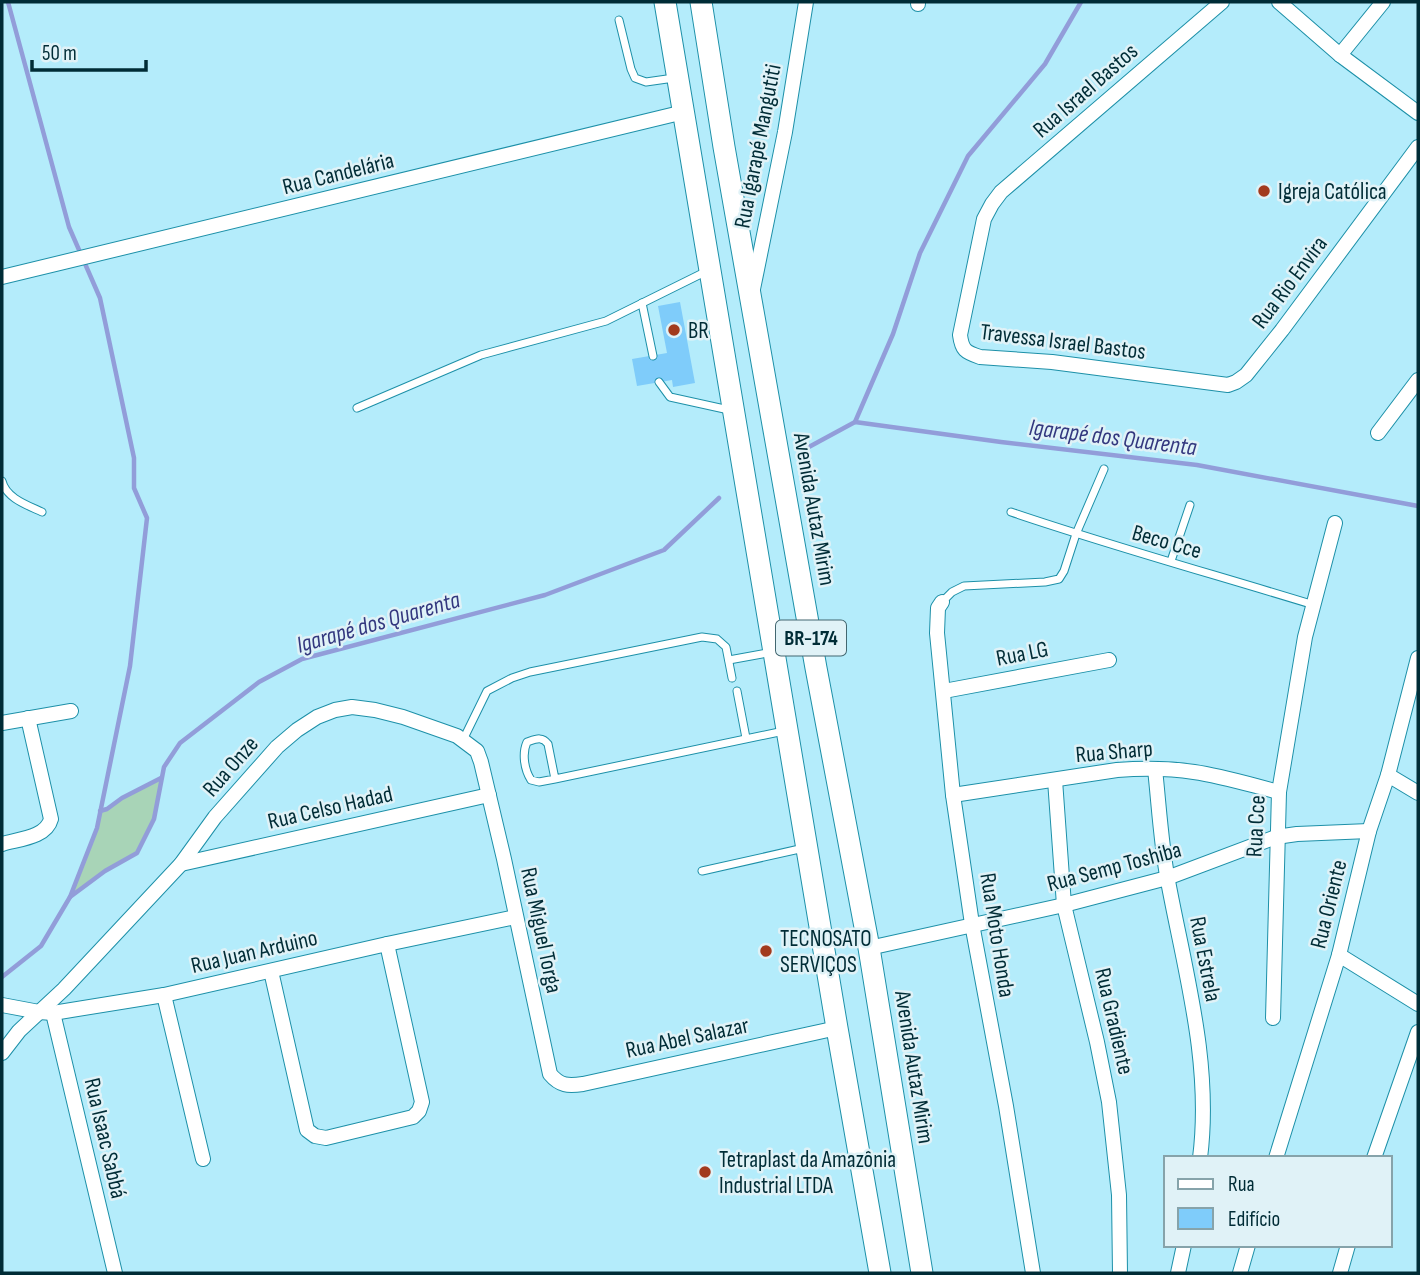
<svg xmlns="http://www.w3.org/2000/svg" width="1420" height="1275" font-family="'Sofia Sans Condensed',sans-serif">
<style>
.green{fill:#a8d4b7}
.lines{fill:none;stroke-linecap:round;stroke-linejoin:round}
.stream{stroke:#929dd9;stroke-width:4.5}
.building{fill:#7fccfa}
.lane-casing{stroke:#1d90a8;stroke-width:9}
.street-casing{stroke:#1d90a8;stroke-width:16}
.primary-casing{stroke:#1d90a8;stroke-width:23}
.lane{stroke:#fff;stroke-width:7}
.street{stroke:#fff;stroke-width:14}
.primary{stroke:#fff;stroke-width:21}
.poi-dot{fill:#a23a1d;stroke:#e0f2f7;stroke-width:2.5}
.labels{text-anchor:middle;stroke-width:5;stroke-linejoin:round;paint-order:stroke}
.shield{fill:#e0f2f7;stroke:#436770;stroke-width:2}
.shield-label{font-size:21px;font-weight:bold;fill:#002c36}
.street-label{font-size:23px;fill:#002c36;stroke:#e0f2f7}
.poi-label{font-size:23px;fill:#002c36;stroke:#e0f2f7;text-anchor:start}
.water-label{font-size:24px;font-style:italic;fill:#33387f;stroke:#e0f2f7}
</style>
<rect width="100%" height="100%" fill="#b4ecfb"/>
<path class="green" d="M 162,778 L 154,819 L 137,853 L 105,871 L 70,897 L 97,828 L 100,811 L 107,809 L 122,798 Z"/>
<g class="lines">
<g class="stream">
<path d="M 8,2 L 69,227 L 100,298 L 134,458 L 134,488 L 147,518 L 130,666 L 97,828 L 70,897"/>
<path d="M 855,422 L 893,334 L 920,253 L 968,156 L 1045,64 L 1081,2"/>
<path d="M 807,448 L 855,422 L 1001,442 L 1197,465 L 1418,506"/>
<path d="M 100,811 L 107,809 L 122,798 L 161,778"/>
<path d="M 2,977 L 41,946 L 70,897 L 105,871 L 137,853 L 154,819 L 164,767 L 180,743 L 259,682 L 302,659 L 545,595 L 664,550 L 719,498"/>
</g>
</g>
<path class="building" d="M 680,302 L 695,383 L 673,387 L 672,380 L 637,386 L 632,359 L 667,353 L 658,306 Z"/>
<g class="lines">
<defs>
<g id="lane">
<path d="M 619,20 L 631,69 L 635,78 L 646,82 L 674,78"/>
<path d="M 642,303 L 653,356"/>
<path d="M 659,382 L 670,397 L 729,410"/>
<path d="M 357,408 L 481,355 L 606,321 L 707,271"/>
<path d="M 2,481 C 6,498 27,505 42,512"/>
<path d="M 1011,512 C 1111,546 1213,574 1314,605"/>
<path d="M 1171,561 L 1190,505"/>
<path d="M 942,602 L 952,592 L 964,586 L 1045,582 L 1059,579 L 1064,571 L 1076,534 L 1104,469"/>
<path d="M 729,660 L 773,652"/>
<path d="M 737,691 L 746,738"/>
<path d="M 463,740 L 487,691 L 512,678 L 530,672 L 702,637 L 717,639 L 726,647 L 732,678"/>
<path d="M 555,779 L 548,744 C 542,736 536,739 527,742 C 522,753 524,769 531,780 L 539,782 L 555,779 L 784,731"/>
<path d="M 702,871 L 804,848"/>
</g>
<g id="street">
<path d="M 1222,2 L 1001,192 L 992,204 L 984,219 L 960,335 C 962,350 965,352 980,357 L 1052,362 L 1228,385 L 1236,382 L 1246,375 L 1282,330 L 1418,147"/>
<path d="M 1279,2 L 1340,55 L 1418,113"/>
<path d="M 918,4 L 918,2"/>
<path d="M 1340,55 L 1383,2"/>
<path d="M 2,277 L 684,112"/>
<path d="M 753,289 L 785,132 L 806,2"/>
<path d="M 1378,433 L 1418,380"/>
<path d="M 942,602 L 938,608 L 937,633 L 953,795 L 972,924 L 1006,1106 L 1033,1273"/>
<path d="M 944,691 L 1109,660"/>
<path d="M 2,723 L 71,711"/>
<path d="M 1155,769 C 1159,806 1161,844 1168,881 C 1185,972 1212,1064 1200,1158"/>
<path d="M 1388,775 L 1418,793"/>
<path d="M 1055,780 L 1064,905 L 1097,1042 L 1109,1102 L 1119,1195 L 1120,1273"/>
<path d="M 953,795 L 1117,770 C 1143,768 1168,768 1194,772 C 1222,776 1251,785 1279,792"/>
<path d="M 2,844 C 18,839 46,838 51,819 L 28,718"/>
<path d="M 181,864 L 489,795"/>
<path d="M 869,948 L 1064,905 L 1167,878 L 1276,837 L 1297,834 L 1369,831"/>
<path d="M 1339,955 L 1418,1004"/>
<path d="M 271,971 L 307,1130 L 315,1136 L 326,1138 L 413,1117 L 419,1111 L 422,1102 L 387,944"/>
<path d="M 164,995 L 203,1159"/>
<path d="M 2,1005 L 39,1012 L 53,1013 L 164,995 L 387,944 L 515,917"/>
<path d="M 53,1013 L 115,1273"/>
<path d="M 1273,1018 L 1279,792 L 1305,637 L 1335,523"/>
<path d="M 2,1053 L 19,1031 L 64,989 L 181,864 L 215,817 L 277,747 L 297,730 L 317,717 L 335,710 L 352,707 L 375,710 L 403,717 L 457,736 L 477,751 L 481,762 L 504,859 L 550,1074 C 560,1086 568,1086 583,1084 L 837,1028"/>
<path d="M 1276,1158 L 1339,955 L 1369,831 L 1388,775 L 1418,658"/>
<path d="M 1374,1158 L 1418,1032"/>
<path d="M 1178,1273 L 1184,1245"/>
<path d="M 1240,1273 L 1248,1245"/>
<path d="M 1340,1273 L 1348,1245"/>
</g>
<g id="primary">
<path d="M 665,2 L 837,1028 L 880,1273"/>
<path d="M 701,2 L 724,147 L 816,668 L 869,948 L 922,1273"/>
</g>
</defs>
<use href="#lane" class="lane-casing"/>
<use href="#street" class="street-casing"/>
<use href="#primary" class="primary-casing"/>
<use href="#lane" class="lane"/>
<use href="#street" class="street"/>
<use href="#primary" class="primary"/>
</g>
<g class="poi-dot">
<circle cx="1264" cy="191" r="7"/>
<circle cx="674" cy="330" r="7"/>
<circle cx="766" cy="951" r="7"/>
<circle cx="705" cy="1172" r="7"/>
</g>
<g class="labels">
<rect class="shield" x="776" y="620.5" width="70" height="35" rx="5"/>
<g class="shield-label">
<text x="811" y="645">BR-174</text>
</g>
<g class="street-label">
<text transform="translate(1085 90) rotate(-41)" y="8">Rua Israel Bastos</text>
<text transform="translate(757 146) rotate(-79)" y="8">Rua Igarapé Mangutiti</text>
<text transform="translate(338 173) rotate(-14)" y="8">Rua Candelária</text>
<text transform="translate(1289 282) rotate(-53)" y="8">Rua Rio Envira</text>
<text transform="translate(1063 341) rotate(7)" y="8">Travessa Israel Bastos</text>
<text transform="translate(815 509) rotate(80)" y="8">Avenida Autaz Mirim</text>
<text transform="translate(1167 541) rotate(16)" y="8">Beco Cce</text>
<text transform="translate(1022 653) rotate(-11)" y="8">Rua LG</text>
<text transform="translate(1114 751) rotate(-5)" y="8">Rua Sharp</text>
<text transform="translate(230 766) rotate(-49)" y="8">Rua Onze</text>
<text transform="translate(330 807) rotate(-13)" y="8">Rua Celso Hadad</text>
<text transform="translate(1255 826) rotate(-87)" y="8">Rua Cce</text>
<text transform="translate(1114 866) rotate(-15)" y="8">Rua Semp Toshiba</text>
<text transform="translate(1328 904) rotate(-76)" y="8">Rua Oriente</text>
<text transform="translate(542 930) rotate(78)" y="8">Rua Miguel Torga</text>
<text transform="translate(998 935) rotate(81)" y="8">Rua Moto Honda</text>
<text transform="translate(254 951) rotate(-13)" y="8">Rua Juan Arduino</text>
<text transform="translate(1206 959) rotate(79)" y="8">Rua Estrela</text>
<text transform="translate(1115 1021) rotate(77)" y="8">Rua Gradiente</text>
<text transform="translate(687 1037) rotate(-12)" y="8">Rua Abel Salazar</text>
<text transform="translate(915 1067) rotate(81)" y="8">Avenida Autaz Mirim</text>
<text transform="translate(106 1138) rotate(77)" y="8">Rua Isaac Sabbá</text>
</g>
<g class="poi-label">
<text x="1278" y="199">Igreja Católica</text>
<text x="688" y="338">BR</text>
<text x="780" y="946">TECNOSATO<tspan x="780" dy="26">SERVIÇOS</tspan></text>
<text x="719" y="1167">Tetraplast da Amazônia<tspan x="719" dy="26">Industrial LTDA</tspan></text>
</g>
<g class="water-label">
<text transform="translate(1113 437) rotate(7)" y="8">Igarapé dos Quarenta</text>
<text transform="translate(378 622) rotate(-16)" y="8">Igarapé dos Quarenta</text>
</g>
</g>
<rect width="1420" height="1275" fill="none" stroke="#002c36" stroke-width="7"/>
<rect x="1164" y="1156" width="228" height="91" fill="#e0f2f7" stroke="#86a3aa" stroke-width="2"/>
<rect x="1178" y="1179" width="35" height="10" fill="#ffffff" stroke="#86a3aa" stroke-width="2"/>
<text x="1228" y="1191" font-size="21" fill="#002c36">Rua</text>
<rect x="1178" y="1208" width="35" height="21" fill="#7fccfa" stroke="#86a3aa" stroke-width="2"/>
<text x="1228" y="1226" font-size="21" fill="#002c36">Edifício</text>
<path d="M32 60v10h114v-10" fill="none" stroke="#002c36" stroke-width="3.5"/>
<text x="42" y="60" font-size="21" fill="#002c36" stroke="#e0f2f7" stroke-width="5" paint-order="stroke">50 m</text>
</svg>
